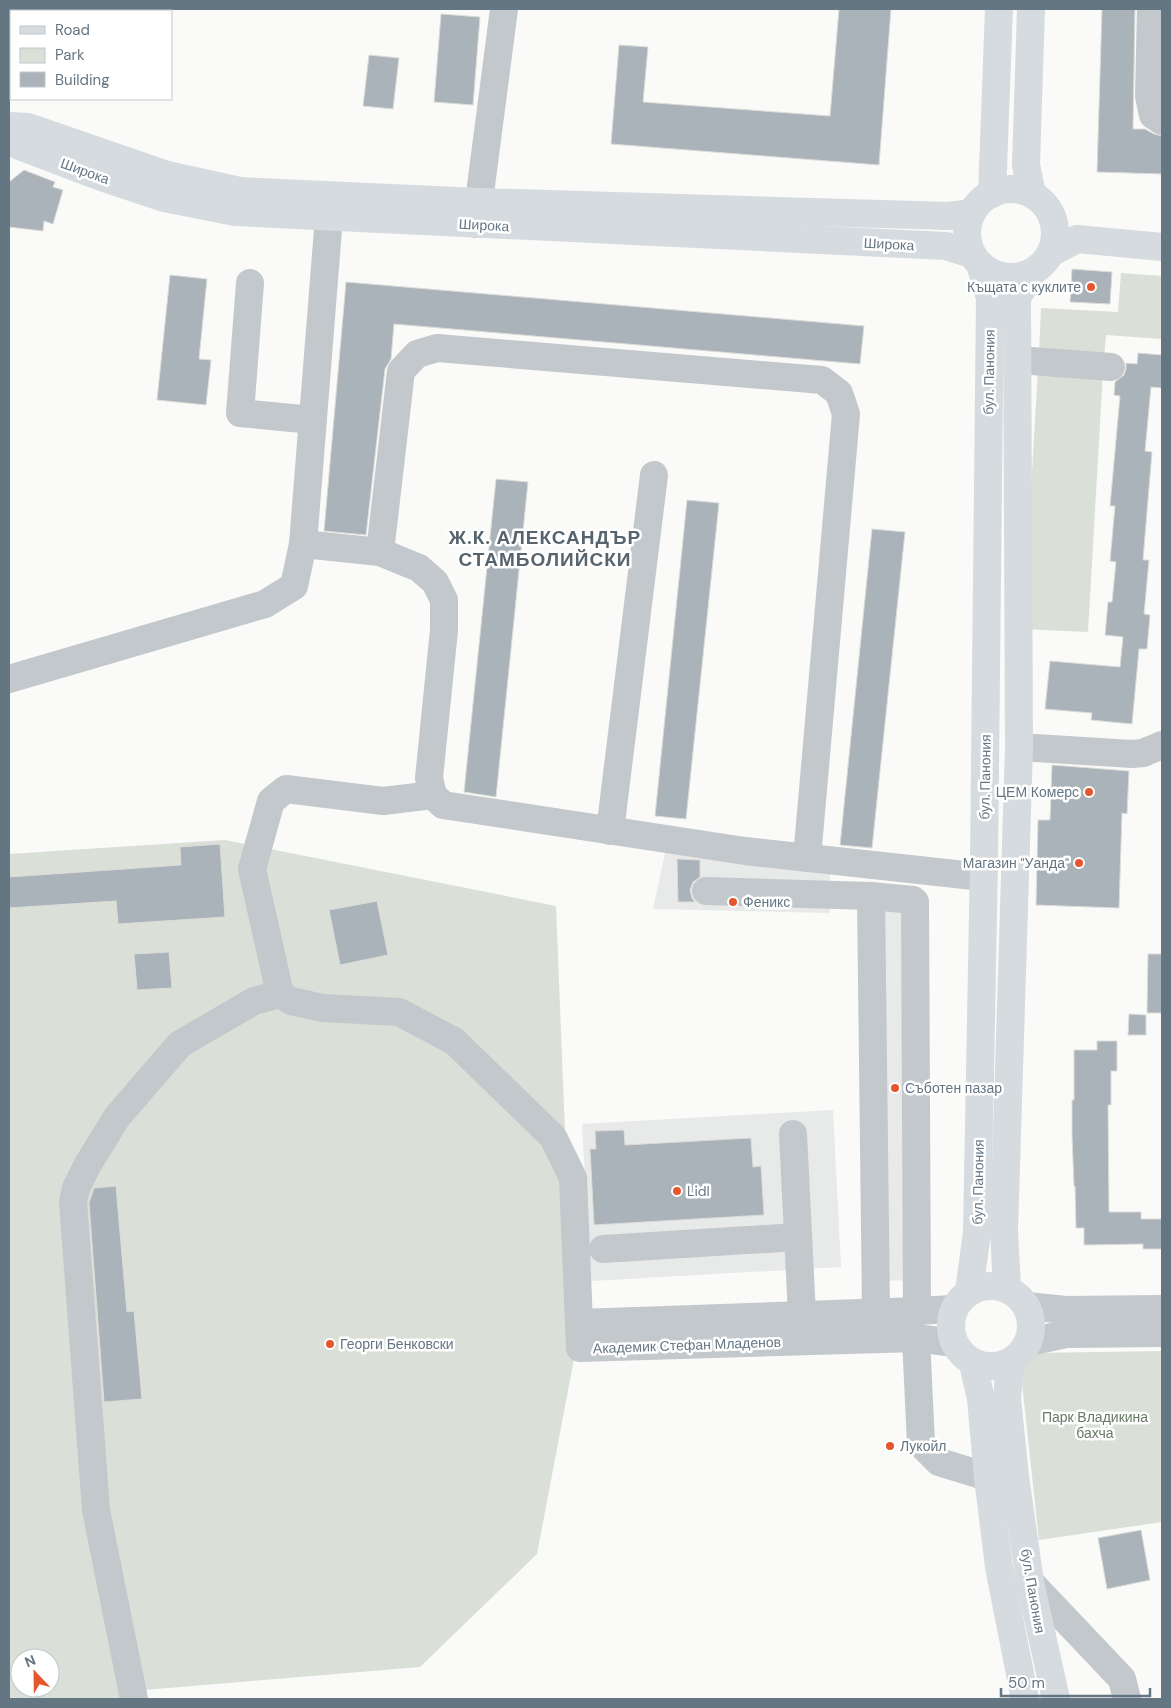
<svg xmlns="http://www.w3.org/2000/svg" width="1171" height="1708" font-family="'DM Sans',sans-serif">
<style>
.built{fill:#e8e9e9}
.green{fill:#dadfd7;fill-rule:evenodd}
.building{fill:#aab3b9;stroke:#dcdcda}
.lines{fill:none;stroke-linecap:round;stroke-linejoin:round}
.minor{stroke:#c3c8cc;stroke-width:28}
.major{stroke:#d6dbdf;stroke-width:28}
.poi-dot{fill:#e4572e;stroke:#fff;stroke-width:2}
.labels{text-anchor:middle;stroke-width:5;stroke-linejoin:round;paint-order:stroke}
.street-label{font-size:14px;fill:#657683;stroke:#fff}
.poi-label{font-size:14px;fill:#657683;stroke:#fff;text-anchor:start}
.park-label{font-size:14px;fill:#687a64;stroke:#fff}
.district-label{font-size:19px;font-weight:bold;letter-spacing:1px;fill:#57646e;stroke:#fff}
</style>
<rect width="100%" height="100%" fill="#fafaf8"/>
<g class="built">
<path d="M 9,9 L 23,9 L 11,11 L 11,72 L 9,84 Z"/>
<path d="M 665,853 L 830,872 L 830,913 L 653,909 Z"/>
<path d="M 860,891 L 925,896 L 931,1280 L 866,1281 Z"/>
<path d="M 833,1110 L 841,1267 L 591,1281 L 582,1124 Z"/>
</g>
<g class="green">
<path d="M 1121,273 L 1162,276 L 1162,339 L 1106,335 L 1104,360 L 1039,356 L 1041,308 L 1118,312 Z"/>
<path d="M 1038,368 L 1103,372 L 1088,632 L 1023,629 Z"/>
<path d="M 225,840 L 556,906 L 574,1359 L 537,1554 L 420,1667 L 132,1691 L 134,1699 L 9,1699 L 9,854 ZM 20,1658 L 50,1658 L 50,1688 L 20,1688 Z"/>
<path d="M 1162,1351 L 1162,1522 L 1039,1540 L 1020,1365 L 1033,1353 Z"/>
</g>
<g class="building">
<path d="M 839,9 L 891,9 L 879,165 L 611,144 L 619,45 L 648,47 L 643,102 L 830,116 Z"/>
<path d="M 1102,9 L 1135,9 L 1133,129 L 1145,129 L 1154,134 L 1162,136 L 1162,174 L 1097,172 Z"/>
<path d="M 441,14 L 480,17 L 473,105 L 434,102 Z"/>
<path d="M 369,55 L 399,58 L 393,109 L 363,106 Z"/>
<path d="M 24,170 L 55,182 L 53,187 L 63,190 L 53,224 L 44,221 L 43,231 L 9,227 L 9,182 Z"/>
<path d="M 1072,269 L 1112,272 L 1110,304 L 1070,302 Z"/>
<path d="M 170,275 L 207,279 L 199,359 L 211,360 L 206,405 L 157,400 Z"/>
<path d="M 346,282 L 864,326 L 860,364 L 394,324 L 391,359 L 385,369 L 366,535 L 324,531 Z"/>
<path d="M 1138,353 L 1162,355 L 1162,388 L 1151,387 L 1145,451 L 1152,452 L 1143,560 L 1149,560 L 1144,614 L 1150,615 L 1147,649 L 1139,649 L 1132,724 L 1091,720 L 1092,713 L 1045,709 L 1050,661 L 1120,667 L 1123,637 L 1105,635 L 1108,602 L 1112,602 L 1116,562 L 1110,561 L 1115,506 L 1110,506 L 1120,396 L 1114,395 L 1115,382 L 1124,375 L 1126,369 L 1126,363 L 1137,364 Z"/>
<path d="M 496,479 L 528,482 L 496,797 L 464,792 Z"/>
<path d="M 687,500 L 719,503 L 686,819 L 655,816 Z"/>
<path d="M 872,529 L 905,532 L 872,848 L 840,845 Z"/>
<path d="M 1052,765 L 1129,771 L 1127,814 L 1122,813 L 1119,908 L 1036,905 L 1038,820 L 1050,820 Z"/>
<path d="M 220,844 L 225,917 L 118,924 L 116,901 L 9,908 L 9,877 L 181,865 L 180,847 Z"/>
<path d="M 677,859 L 700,860 L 700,877 L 693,882 L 690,890 L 692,898 L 695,902 L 678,902 Z"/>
<path d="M 377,901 L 388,955 L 340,965 L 329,910 Z"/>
<path d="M 169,952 L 172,988 L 137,990 L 134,954 Z"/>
<path d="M 1148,954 L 1162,954 L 1162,1013 L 1147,1013 Z"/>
<path d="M 1129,1014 L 1146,1015 L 1146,1035 L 1128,1035 Z"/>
<path d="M 1097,1041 L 1117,1041 L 1117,1071 L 1111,1071 L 1111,1105 L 1108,1105 L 1109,1212 L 1141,1212 L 1141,1219 L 1162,1219 L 1162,1249 L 1143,1249 L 1143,1244 L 1084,1245 L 1084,1228 L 1076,1228 L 1075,1186 L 1074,1186 L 1072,1135 L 1072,1100 L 1074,1100 L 1074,1050 L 1097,1050 Z"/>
<path d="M 624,1130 L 625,1145 L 751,1138 L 753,1167 L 761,1166 L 764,1215 L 594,1225 L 590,1149 L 596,1149 L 595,1131 Z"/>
<path d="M 116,1186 L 127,1312 L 134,1311 L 142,1399 L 104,1402 L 89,1203 L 94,1188 Z"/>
<path d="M 1141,1530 L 1150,1580 L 1107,1589 L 1098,1538 Z"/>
</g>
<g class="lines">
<g class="minor">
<path d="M 1151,9 L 1149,96 L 1153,115 L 1162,121"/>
<path d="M 22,11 L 23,9"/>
<path d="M 9,84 L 11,72"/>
<path d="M 476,224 L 504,9"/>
<path d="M 250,283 L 240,413 L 313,420"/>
<path d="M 1018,360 L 1111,367"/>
<path d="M 303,544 L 380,552 L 419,568 L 435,582 L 444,600 L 444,630 L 429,778 L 433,795 L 443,805 L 745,851 L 983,877"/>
<path d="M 380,552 L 401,371 L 417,354 L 437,348 L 822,380 L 839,393 L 846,414 L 807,858"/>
<path d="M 9,679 L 265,604 L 294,586 L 303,544 L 329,217"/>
<path d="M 1019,747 L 1132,754 L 1143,753 L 1162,745"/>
<path d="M 610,831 L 654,475"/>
<path d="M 706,891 L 871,896 L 913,900 L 915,902 L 917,1311"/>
<path d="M 871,896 L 876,1312"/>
<path d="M 280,994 L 291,1001 L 322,1008 L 399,1012 L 454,1041 L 553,1137 L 573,1178 L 579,1323"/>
<path d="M 793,1134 L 802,1315"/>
<path d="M 603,1249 L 798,1237"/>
<path d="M 1027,1306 L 1066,1310 L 1162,1309"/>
<path d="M 953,1309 L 917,1311 L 579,1323 L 580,1348 L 916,1338 L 954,1343"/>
<path d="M 916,1338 L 921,1444 L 939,1462 L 988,1477"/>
<path d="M 1029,1342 L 1066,1334 L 1162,1333"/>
<path d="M 1030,1582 L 1122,1679 L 1127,1699"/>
<path d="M 134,1699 L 96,1510 L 73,1202 L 76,1188 L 88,1164 L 117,1117 L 180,1044 L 254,1001 L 280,994 L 252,869 L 271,801 L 286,789 L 383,801 L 433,795"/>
</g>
<g class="major">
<path d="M 1031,9 L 1026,165 L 1032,194"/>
<path d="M 9,126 L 28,127 L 167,175 L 240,191 L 479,202 L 949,216 L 972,213"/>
<path d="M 9,136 L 19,146 L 101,177 L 164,198 L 235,212 L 946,246 L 972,254"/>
<circle cx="1011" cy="233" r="44"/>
<path d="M 992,194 L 999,9"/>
<path d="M 1051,253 L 1077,239 L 1162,247"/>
<circle cx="991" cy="1326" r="40"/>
<path d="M 1007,1289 L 1004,1231 L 1019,747 L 1017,298 L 1032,272"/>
<path d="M 969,1291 L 977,1233 L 984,861 L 990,298 L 980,264"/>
<path d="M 1010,1363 L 1007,1399 L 1015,1476 L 1030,1582 L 1056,1699"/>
<path d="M 973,1364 L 981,1399 L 988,1477 L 999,1567 L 1025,1699"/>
</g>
</g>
<g class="poi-dot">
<circle cx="1091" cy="287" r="5"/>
<circle cx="1089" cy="792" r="5"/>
<circle cx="1079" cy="863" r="5"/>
<circle cx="733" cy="902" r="5"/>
<circle cx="895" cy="1088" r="5"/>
<circle cx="677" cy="1191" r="5"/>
<circle cx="330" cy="1344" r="5"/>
<circle cx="890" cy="1446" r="5"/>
</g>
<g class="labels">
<g class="street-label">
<text transform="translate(85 171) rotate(20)" y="5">Широка</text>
<text transform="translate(484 225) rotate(3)" y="5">Широка</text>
<text transform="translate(889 244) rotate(3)" y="5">Широка</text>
<text transform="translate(989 372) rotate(-89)" y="5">бул. Панония</text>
<text transform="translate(985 777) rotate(-89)" y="5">бул. Панония</text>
<text transform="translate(978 1182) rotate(-89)" y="5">бул. Панония</text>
<text transform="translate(687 1345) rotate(-2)" y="5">Академик Стефан Младенов</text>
<text transform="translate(1033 1591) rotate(80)" y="5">бул. Панония</text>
</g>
<g class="poi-label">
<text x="1081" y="292" text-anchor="end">Къщата с куклите</text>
<text x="1079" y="797" text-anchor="end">ЦЕМ Комерс</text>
<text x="1069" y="868" text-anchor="end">Магазин "Уанда"</text>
<text x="743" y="907">Феникс</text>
<text x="905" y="1093">Съботен пазар</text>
<text x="687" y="1196">Lidl</text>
<text x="340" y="1349">Георги Бенковски</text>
<text x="900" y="1451">Лукойл</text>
</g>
<g class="park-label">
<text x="1095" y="1422">Парк Владикина<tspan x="1095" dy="16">бахча</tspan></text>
</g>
<g class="district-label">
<text x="545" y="544">Ж.К. АЛЕКСАНДЪР<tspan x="545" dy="22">СТАМБОЛИЙСКИ</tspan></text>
</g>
</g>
<rect width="1171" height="1708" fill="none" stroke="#657683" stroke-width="20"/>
<rect x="10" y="10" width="162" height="90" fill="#ffffff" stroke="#c1c8cd"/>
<rect x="20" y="26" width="25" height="8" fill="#d6dbdf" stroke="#c1c8cd"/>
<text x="55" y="35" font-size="15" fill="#657683">Road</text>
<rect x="20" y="48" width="25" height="15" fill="#dadfd7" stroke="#c1c8cd"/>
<text x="55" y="60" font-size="15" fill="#657683">Park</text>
<rect x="20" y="72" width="25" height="15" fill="#aab3b9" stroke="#c1c8cd"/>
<text x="55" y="85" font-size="15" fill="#657683">Building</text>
<g transform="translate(35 1673) rotate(338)"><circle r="24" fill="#ffffff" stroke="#c1c8cd"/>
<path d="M0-4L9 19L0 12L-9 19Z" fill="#e4572e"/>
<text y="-8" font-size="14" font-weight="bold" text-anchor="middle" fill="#657683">N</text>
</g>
<path d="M1001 1688v8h149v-8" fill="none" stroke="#657683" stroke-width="2.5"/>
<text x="1008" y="1688" font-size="15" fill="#657683" stroke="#ffffff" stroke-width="4" paint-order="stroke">50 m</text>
</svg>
